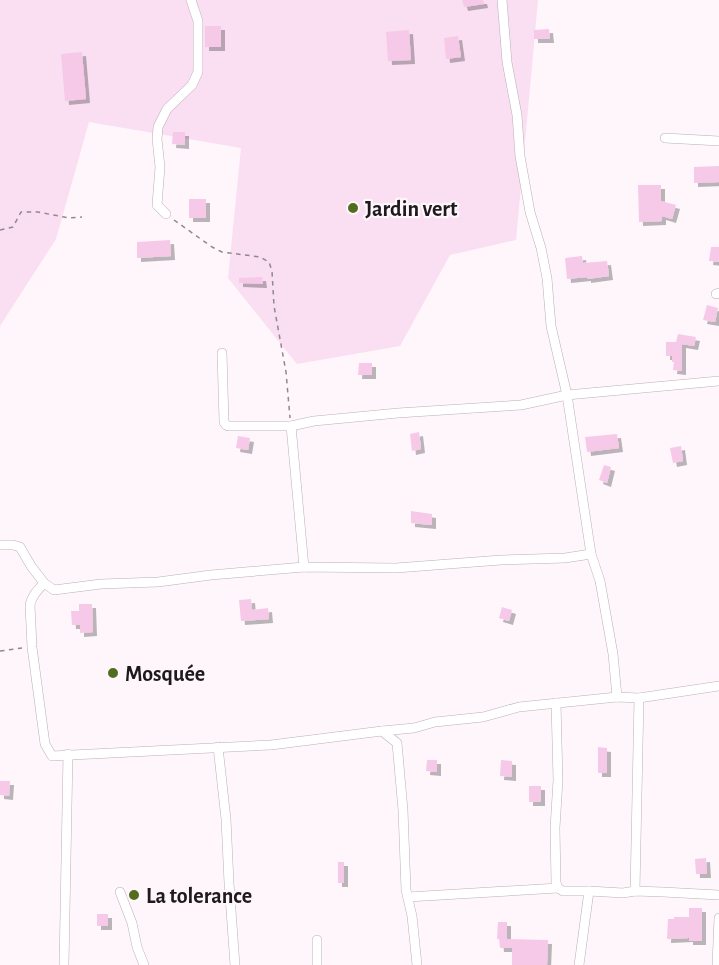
<svg xmlns="http://www.w3.org/2000/svg" width="719" height="965" font-family="'Alegreya Sans',sans-serif">
<style>
.green{fill:#fadef1}
.building{fill:#f6c9e9;filter:url(#shadow)}
.lines{fill:none;stroke-linecap:round;stroke-linejoin:round}
.minor-casing{stroke:#bbafb7;stroke-width:10}
.path{stroke:#8f898d;stroke-width:1.5;stroke-dasharray:4.5 4.5;stroke-linecap:butt}
.minor{stroke:#fff;stroke-width:9}
.poi-dot{fill:#526d20;stroke:#fef6fb;stroke-width:2}
.labels{text-anchor:middle;stroke-width:4.5;stroke-linejoin:round;paint-order:stroke}
.poi-label{font-size:22px;font-weight:bold;fill:#1d191c;stroke:#fef6fb;text-anchor:start}
</style>
<defs>
<filter id="shadow"><feDropShadow dx="4" dy="4" stdDeviation="0" flood-color="#0004"/></filter>
</defs>
<rect width="100%" height="100%" fill="#fef6fb"/>
<path class="green" d="M 0,0 L 538,0 L 516,240 L 450,255 L 400,346 L 297,364 L 228,278 L 241,148 L 89,122 L 56,239 L 0,326 Z"/>
<g class="building">
<path d="M 462,0 L 483,0 L 484,4 L 464,7 Z"/>
<rect x="205" y="26" width="16" height="21"/>
<path d="M 549,29 L 550,39 L 534,39 L 534,30 Z"/>
<path d="M 409,30 L 411,60 L 388,61 L 386,32 Z"/>
<path d="M 458,36 L 461,57 L 446,59 L 444,38 Z"/>
<path d="M 82,52 L 86,99 L 65,101 L 61,54 Z"/>
<path d="M 173,132 L 185,132 L 185,145 L 172,144 Z"/>
<path d="M 719,166 L 719,182 L 694,183 L 694,167 Z"/>
<path d="M 638,185 L 661,185 L 661,201 L 676,205 L 672,219 L 662,216 L 662,221 L 639,222 Z"/>
<rect x="189" y="199" width="17" height="19"/>
<path d="M 170,240 L 171,256 L 137,258 L 137,242 Z"/>
<path d="M 711,247 L 719,247 L 719,262 L 709,261 Z"/>
<path d="M 582,256 L 583,263 L 607,261 L 609,276 L 587,279 L 587,277 L 567,279 L 565,258 Z"/>
<path d="M 262,277 L 263,284 L 239,283 L 239,278 Z"/>
<path d="M 707,305 L 718,308 L 715,322 L 703,320 Z"/>
<path d="M 678,334 L 696,337 L 694,346 L 682,344 L 682,371 L 673,370 L 674,362 L 672,362 L 672,356 L 666,356 L 666,342 L 676,342 Z"/>
<path d="M 359,363 L 372,363 L 372,375 L 358,375 Z"/>
<path d="M 419,432 L 421,449 L 412,451 L 410,434 Z"/>
<path d="M 617,434 L 619,448 L 587,452 L 585,437 Z"/>
<path d="M 238,436 L 250,438 L 248,450 L 236,448 Z"/>
<path d="M 681,446 L 683,461 L 673,463 L 670,448 Z"/>
<path d="M 604,465 L 611,467 L 607,483 L 599,480 Z"/>
<path d="M 411,511 L 432,514 L 432,525 L 411,523 Z"/>
<path d="M 251,599 L 252,610 L 268,608 L 269,619 L 241,621 L 239,600 Z"/>
<path d="M 79,604 L 92,604 L 93,632 L 80,633 L 80,625 L 72,625 L 71,611 L 79,611 Z"/>
<path d="M 502,607 L 512,610 L 509,621 L 499,618 Z"/>
<path d="M 598,747 L 607,748 L 607,773 L 598,773 Z"/>
<path d="M 427,760 L 437,760 L 437,772 L 426,771 Z"/>
<path d="M 501,760 L 512,761 L 512,777 L 500,776 Z"/>
<path d="M 0,781 L 10,781 L 9,796 L 0,795 Z"/>
<rect x="529" y="786" width="12" height="16"/>
<path d="M 706,858 L 707,874 L 696,874 L 695,859 Z"/>
<rect x="338" y="862" width="6" height="21"/>
<path d="M 689,908 L 702,908 L 702,941 L 689,941 L 689,938 L 667,939 L 668,919 L 674,919 L 674,917 L 689,917 Z"/>
<rect x="97" y="914" width="11" height="12"/>
<path d="M 498,922 L 507,922 L 507,939 L 548,940 L 547,965 L 512,965 L 512,948 L 500,948 L 499,939 L 497,939 Z"/>
</g>
<g class="lines">
<defs>
<g id="minor">
<path d="M 502,0 L 507,62 L 517,115 L 520,156 L 530,212 L 541,248 L 547,278 L 551,326 L 567,395 L 591,554 L 600,581 L 613,654 L 617,697"/>
<path d="M 665,138 L 719,141"/>
<path d="M 166,214 L 157,205 L 160,167 L 157,139 L 158,127 L 167,109 L 192,85 L 198,72 L 198,21 L 191,0"/>
<path d="M 716,294 L 719,293"/>
<path d="M 222,353 L 224,422 L 226,425 L 228,426 L 291,426 L 314,421 L 398,413 L 521,405 L 567,395 L 719,381"/>
<path d="M 291,426 L 304,567"/>
<path d="M 0,545 L 13,545 L 20,547 L 31,566 L 44,583 L 54,590 L 101,584 L 158,582 L 211,575 L 304,567 L 396,568 L 501,560 L 565,558 L 591,554"/>
<path d="M 44,583 C 38,590 32,595 30,605 L 32,647 L 45,744 L 52,756 L 271,745 L 382,731 L 414,728 L 435,722 L 483,717 L 519,707 L 617,697 L 639,698 L 719,686"/>
<path d="M 556,703 L 558,780 L 555,828 L 556,883 L 558,888 L 563,891 L 589,891 L 579,965"/>
<path d="M 382,731 L 397,743 L 403,810 L 406,890 L 412,916 L 417,965"/>
<path d="M 218,747 L 226,819 L 229,883 L 235,965"/>
<path d="M 589,891 L 623,893 L 635,891 L 663,892 L 719,895"/>
<path d="M 635,891 L 639,698"/>
<path d="M 120,892 L 132,923 L 137,947 L 144,965"/>
<path d="M 408,897 L 558,888"/>
<path d="M 317,940 L 317,965"/>
<path d="M 64,965 L 68,754"/>
<path d="M 717,965 L 719,918"/>
</g>
</defs>
<use href="#minor" class="minor-casing"/>
<g class="path">
<path d="M 174,220 L 212,247 L 222,252 L 260,257 L 269,262 L 272,271 L 274,306 L 286,372 L 290,418"/>
<path d="M 0,230 L 13,227 L 21,212 L 38,212 L 69,218 L 82,217"/>
<path d="M 0,651 L 22,648"/>
</g>
<use href="#minor" class="minor"/>
</g>
<g class="poi-dot">
<circle cx="353" cy="208" r="6"/>
<circle cx="113" cy="673" r="6"/>
<circle cx="134" cy="895" r="6"/>
</g>
<g class="labels">
<g class="poi-label">
<text x="365" y="216">Jardin vert</text>
<text x="125" y="681">Mosquée</text>
<text x="146" y="903">La tolerance</text>
</g>
</g>
</svg>
